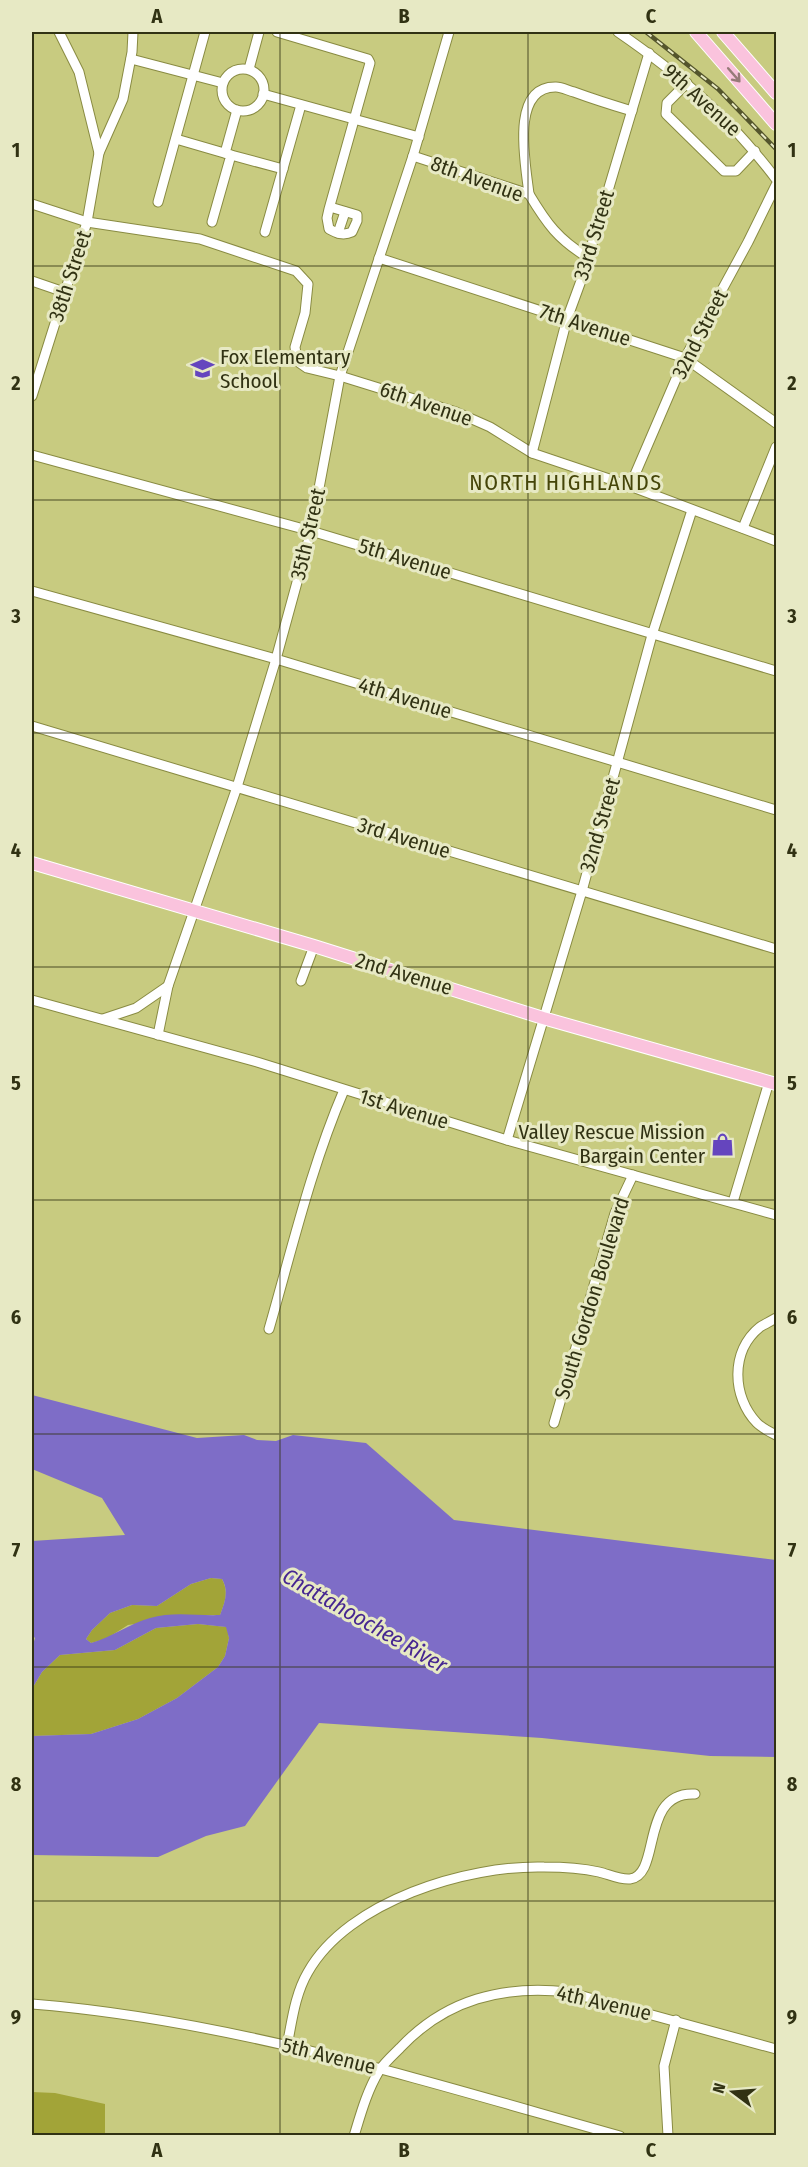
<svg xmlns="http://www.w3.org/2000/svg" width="808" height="2167" font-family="'Fira Sans Condensed',sans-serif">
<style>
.green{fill:#a2a438}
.water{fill:#7e6dc7;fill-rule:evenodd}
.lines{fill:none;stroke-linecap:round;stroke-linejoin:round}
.minor-casing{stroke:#898b42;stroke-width:11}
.major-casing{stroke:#fff;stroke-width:14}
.minor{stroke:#fff;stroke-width:9}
.major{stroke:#fac3dd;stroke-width:12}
.rail-casing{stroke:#54552c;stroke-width:4.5}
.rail{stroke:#e7e9c4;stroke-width:2;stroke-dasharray:7;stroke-linecap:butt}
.oneway{stroke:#967a78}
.grid{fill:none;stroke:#313213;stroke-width:1.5;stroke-opacity:0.55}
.labels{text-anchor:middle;stroke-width:6;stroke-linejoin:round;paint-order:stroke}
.street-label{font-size:21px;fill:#313213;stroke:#e7e9c4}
.poi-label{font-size:21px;fill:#313213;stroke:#e7e9c4;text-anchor:start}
.neighbourhood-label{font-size:22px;letter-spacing:1.5px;fill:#454509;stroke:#e7e9c4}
.water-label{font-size:22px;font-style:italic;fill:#462691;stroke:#e7e9c4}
.neatline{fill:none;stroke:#313213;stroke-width:2}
.grid-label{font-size:20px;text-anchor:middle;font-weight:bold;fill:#313213}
</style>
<rect width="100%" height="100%" fill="#c8cb80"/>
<g class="green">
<path d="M 211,1578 L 222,1579 C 229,1592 225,1602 220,1615 L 198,1615 L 128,1625 L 106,1639 L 91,1643 L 86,1639 L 92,1630 L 110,1613 L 132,1605 L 157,1606 L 191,1584 Z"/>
<path d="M 198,1624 L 227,1627 L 229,1638 L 225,1656 L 218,1667 L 177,1698 L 138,1719 L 91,1734 L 32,1736 L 32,1689 L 42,1672 L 60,1655 L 115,1650 L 156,1628 Z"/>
<path d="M 32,2092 L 55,2093 L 105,2104 L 105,2135 L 32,2135 Z"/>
</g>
<path class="water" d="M 32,1395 L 197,1438 L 244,1435 L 257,1440 L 276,1441 L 293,1435 L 366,1443 L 454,1520 L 776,1560 L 776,1757 L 710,1756 L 542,1738 L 319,1723 L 245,1826 L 206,1836 L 158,1857 L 32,1855 L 32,1736 L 91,1734 L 138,1719 L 177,1698 L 218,1667 L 225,1656 L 229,1638 L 226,1627 L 198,1624 L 156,1628 L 115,1650 L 60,1655 L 42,1672 L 32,1689 L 32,1648 L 35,1638 L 32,1635 L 32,1541 L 125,1535 L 102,1498 L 32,1469 ZM 211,1578 L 222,1579 C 229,1591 225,1602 220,1615 C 197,1616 173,1611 150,1618 C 129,1624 112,1637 91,1643 L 86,1639 L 92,1630 L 110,1613 L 132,1605 L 157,1606 L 191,1584 Z"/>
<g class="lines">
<defs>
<g id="minor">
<path d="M 59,32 L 79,72 L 99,153"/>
<path d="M 277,32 L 368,59 L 370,63 L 329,209 L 327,218 L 329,229 C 336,233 343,236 352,232 L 357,221 L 357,215 L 330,207"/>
<path d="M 618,32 C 682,76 729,117 776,179"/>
<path d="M 131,59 L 223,83"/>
<circle cx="243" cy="90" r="21"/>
<path d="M 249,69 L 259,32"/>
<path d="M 687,83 L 667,103 L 666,114 L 724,171 L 736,171 L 755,151"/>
<path d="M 263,94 L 419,137"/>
<path d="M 176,139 L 231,155 L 212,222"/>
<path d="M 225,153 L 237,110"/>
<path d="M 231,155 L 283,169"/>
<path d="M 413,156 L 529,194 C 547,224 558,239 587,257"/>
<path d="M 529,194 C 526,166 509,86 556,87 C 562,87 569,91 574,92 C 593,99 612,105 632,111"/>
<path d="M 158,202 L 205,32"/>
<path d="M 32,204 L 87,222 L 200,239 L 296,271 L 308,284 L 305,313 L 295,347 L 297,361 L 307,368 L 340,376 L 456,412 L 490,427 L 532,453 L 630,486 L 776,541"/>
<path d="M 265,232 L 301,105"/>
<path d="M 338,233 L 345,212"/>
<path d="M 379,258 L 685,358 L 776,423"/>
<path d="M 32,281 L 64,292"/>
<path d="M 32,396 L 87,222 L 99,153 L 123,99 L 132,52 L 133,32"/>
<path d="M 532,453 L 567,319 L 582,278 L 649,53"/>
<path d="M 32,455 L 311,531 L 776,671"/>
<path d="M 630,486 L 685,358 L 748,242 L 776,185"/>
<path d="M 743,528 L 776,447"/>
<path d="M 32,591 L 276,659 L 776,810"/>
<path d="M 32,726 L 776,949"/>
<path d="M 301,981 L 314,946"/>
<path d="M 32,1000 L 257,1062 L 507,1140 L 776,1215"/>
<path d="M 103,1019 L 136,1008 L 168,986"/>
<path d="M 158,1035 L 168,986 L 237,787 L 276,659 L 311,531 L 340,376 L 413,156 L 449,32"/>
<path d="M 507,1140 L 582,891 L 652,635 L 692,510"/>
<path d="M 733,1202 L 769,1082"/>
<path d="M 776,1318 C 771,1321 765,1324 760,1327 C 730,1351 732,1397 757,1423 C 762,1428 770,1432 776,1435"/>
<path d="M 269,1329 C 292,1249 311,1167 344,1090"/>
<path d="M 554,1423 L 615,1213 L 633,1175"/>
<path d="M 32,2004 C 233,2020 427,2082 620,2136"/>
<path d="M 287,2046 C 292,2021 295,1994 308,1972 C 348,1901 467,1865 544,1867 C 562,1867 581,1868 599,1872 C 608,1874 620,1880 630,1879 C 662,1875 639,1791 695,1794"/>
<path d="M 354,2136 C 361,2113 367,2091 379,2071 C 384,2063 393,2055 400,2048 C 446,1999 503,1985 568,1992 L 776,2049"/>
<path d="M 668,2136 L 664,2066 L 676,2020"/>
</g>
<g id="major">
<path d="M 696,32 L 776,124"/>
<path d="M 723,32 L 776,93"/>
<path d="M 32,863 L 314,946 L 543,1018 L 776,1084"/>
</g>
</defs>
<use href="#minor" class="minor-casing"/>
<use href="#major" class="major-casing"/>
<use href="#minor" class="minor"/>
<use href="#major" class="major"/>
<defs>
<path id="rail" d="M 646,32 L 718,89 L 776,149"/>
</defs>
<use href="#rail" class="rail-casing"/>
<use href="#rail" class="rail"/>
</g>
<defs><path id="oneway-shaft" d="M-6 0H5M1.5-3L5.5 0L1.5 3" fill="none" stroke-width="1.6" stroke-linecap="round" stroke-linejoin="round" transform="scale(1.5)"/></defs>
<use class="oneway" href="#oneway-shaft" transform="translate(734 75) rotate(49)"/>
<path class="grid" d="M 280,32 L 280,2136M 528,32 L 528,2136M 32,266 L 776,266M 32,500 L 776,500M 32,733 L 776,733M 32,967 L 776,967M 32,1200 L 776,1200M 32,1434 L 776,1434M 32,1667 L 776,1667M 32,1901 L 776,1901"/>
<defs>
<symbol id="school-bare" viewBox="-9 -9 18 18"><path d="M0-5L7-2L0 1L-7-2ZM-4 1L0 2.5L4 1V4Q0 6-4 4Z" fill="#6545be" stroke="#e7e9c4" stroke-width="2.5" paint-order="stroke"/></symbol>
<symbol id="shop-bare" viewBox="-9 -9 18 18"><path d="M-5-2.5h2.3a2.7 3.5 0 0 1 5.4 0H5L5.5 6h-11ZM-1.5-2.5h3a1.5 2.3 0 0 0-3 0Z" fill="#6545be" stroke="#e7e9c4" stroke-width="2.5" paint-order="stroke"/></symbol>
</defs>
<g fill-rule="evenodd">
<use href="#school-bare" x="186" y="352" width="33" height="33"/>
<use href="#shop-bare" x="706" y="1128" width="33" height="33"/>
</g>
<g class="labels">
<g class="street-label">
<text transform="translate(702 100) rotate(42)" y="7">9th Avenue</text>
<text transform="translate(477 179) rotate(20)" y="7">8th Avenue</text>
<text transform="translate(594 235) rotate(-73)" y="7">33rd Street</text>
<text transform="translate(70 276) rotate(-72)" y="7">38th Street</text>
<text transform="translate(585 325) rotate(18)" y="7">7th Avenue</text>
<text transform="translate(700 334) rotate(-63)" y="7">32nd Street</text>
<text transform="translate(426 404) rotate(19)" y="7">6th Avenue</text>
<text transform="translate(308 534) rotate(-77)" y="7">35th Street</text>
<text transform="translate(405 559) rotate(17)" y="7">5th Avenue</text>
<text transform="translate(405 698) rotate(17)" y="7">4th Avenue</text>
<text transform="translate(600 825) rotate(-74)" y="7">32nd Street</text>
<text transform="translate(404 838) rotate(17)" y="7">3rd Avenue</text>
<text transform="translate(404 974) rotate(17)" y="7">2nd Avenue</text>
<text transform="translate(404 1109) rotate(17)" y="7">1st Avenue</text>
<text transform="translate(592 1298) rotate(-73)" y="7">South Gordon Boulevard</text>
<text transform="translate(604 2003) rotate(13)" y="7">4th Avenue</text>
<text transform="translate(329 2056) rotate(14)" y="7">5th Avenue</text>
</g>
<g class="poi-label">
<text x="220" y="364">Fox Elementary<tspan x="220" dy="24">School</tspan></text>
<text x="705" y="1139" text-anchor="end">Valley Rescue Mission<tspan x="705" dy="24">Bargain Center</tspan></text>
</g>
<g class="neighbourhood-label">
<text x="566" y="490">NORTH HIGHLANDS</text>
</g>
<g class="water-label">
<text transform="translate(365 1620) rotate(30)" y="8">Chattahoochee River</text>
</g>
</g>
<rect width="808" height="2167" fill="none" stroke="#e7e9c4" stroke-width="66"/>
<g transform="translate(733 2092) rotate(286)" stroke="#e7e9c4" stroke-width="4.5" paint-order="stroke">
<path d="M0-4.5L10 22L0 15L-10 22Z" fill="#313213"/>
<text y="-9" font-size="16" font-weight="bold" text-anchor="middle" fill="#313213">N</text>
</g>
<rect x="33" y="33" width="742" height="2101" class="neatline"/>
<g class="grid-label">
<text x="157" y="23">A</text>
<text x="404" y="23">B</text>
<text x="651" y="23">C</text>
<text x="16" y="157">1</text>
<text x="792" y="157">1</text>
<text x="16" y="390">2</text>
<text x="792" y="390">2</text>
<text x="16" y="623">3</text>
<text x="792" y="623">3</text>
<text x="16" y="857">4</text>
<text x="792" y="857">4</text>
<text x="16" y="1090">5</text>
<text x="792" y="1090">5</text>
<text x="16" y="1324">6</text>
<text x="792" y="1324">6</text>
<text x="16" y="1557">7</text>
<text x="792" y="1557">7</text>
<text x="16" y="1791">8</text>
<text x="792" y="1791">8</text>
<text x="16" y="2024">9</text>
<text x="792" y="2024">9</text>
<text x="157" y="2157">A</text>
<text x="404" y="2157">B</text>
<text x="651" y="2157">C</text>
</g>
</svg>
